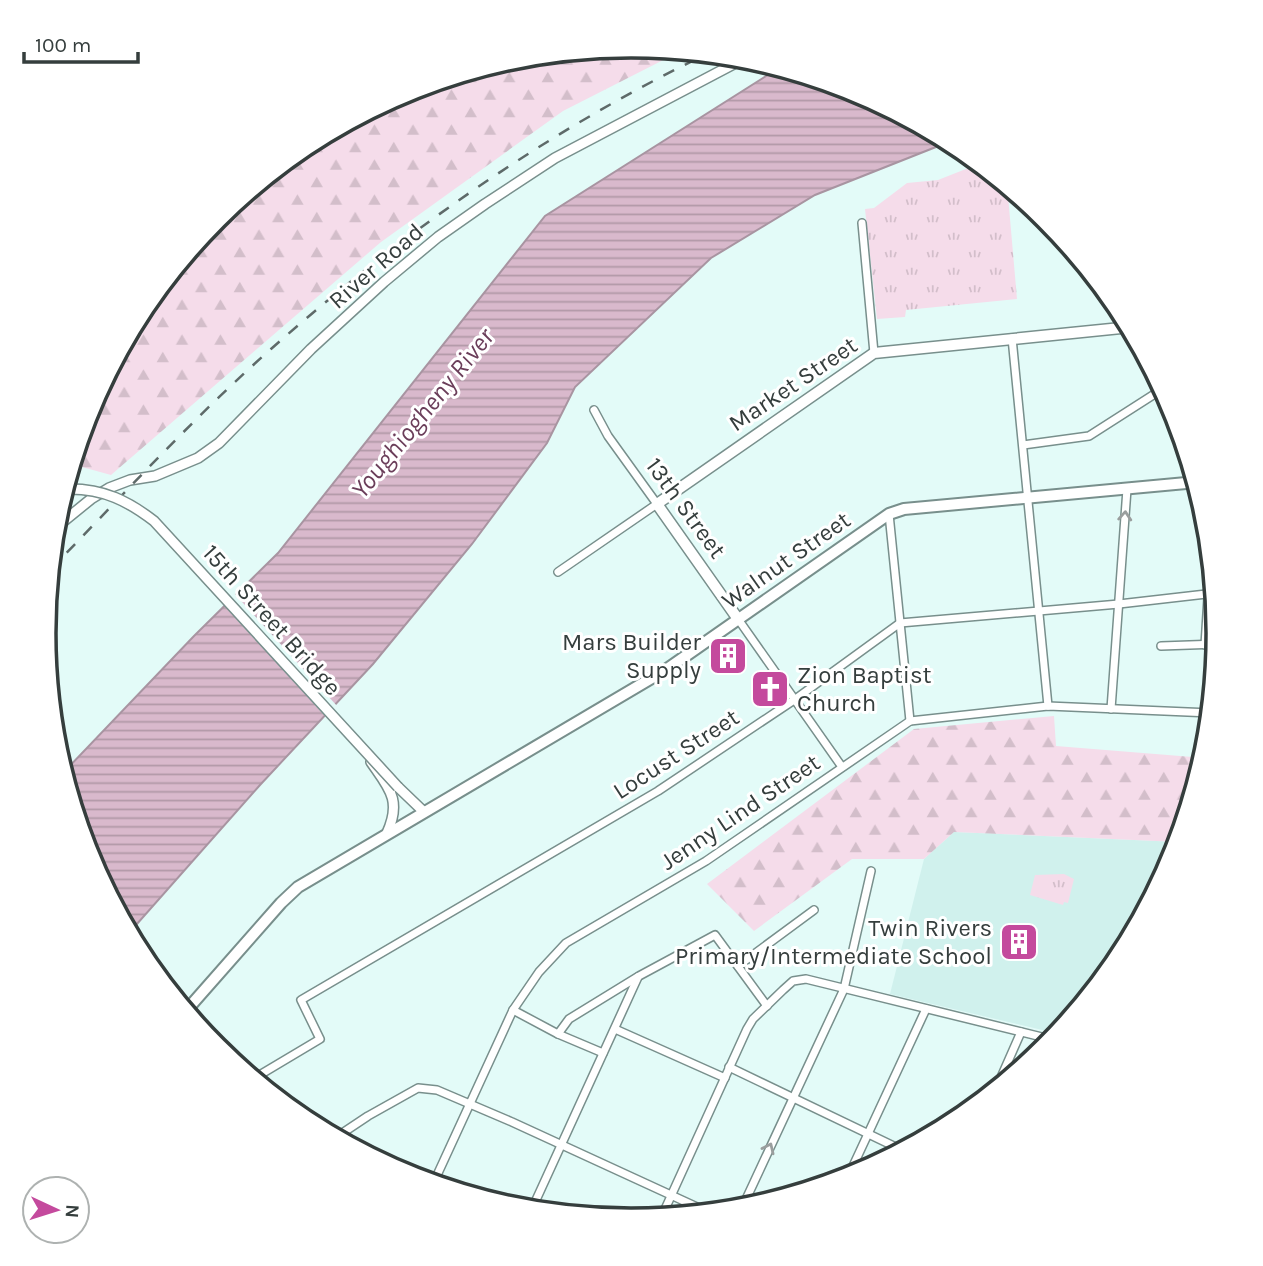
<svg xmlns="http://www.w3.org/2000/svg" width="1263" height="1266" font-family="Karla,sans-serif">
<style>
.built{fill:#d0f1ed}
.forest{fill:url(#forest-firs)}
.park{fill:url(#park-tufts)}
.water{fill:url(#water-rules);stroke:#a894a1;stroke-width:2}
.pier{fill:#e3fbf8}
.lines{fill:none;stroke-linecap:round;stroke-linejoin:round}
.minor-casing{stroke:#788f8c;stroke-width:10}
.tertiary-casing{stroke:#788f8c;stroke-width:12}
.secondary-casing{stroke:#788f8c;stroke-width:13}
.primary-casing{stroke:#788f8c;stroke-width:14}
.minor{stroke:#fff;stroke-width:7}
.tertiary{stroke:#fff;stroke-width:9}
.secondary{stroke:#fff;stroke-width:10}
.primary{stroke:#fff;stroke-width:10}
.rail{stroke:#5e6a69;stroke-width:2.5;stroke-dasharray:12 12;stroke-linecap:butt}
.tertiary-bridge-casing{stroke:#788f8c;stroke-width:12;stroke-linecap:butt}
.tertiary-bridge{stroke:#fff;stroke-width:9}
.oneway{stroke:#9a9e9e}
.labels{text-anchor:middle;stroke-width:6;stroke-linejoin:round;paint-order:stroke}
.street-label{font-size:24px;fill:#353e3d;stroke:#fff}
.poi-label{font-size:24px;fill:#353e3d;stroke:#fff;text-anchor:end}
.water-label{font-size:26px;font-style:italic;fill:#6b3e5a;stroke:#fff}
.rim{fill:none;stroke:#353e3d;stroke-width:3.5}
</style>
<defs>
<pattern id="forest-firs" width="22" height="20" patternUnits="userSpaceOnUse" patternTransform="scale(1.75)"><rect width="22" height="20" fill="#f5dcea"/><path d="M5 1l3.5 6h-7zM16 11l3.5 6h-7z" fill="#d3beca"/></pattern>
<pattern id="park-tufts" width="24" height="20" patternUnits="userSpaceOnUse" patternTransform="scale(1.75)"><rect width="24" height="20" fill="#f5dcea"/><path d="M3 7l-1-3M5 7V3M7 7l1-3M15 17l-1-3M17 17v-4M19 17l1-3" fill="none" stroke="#d3beca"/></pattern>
<pattern id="water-rules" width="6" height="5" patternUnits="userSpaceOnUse" patternTransform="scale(1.75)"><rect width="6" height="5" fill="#d9b9cc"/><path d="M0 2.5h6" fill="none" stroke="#b198a7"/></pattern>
</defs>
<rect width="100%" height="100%" fill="#e3fbf8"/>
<path class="built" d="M 954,832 L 1179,842 L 1174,858 L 1120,960 L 1059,1034 L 890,994 L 924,859 Z"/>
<g class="forest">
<path d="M 632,45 L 683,50 L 563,111 L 381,242 L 111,475 L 71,464 L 89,408 L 143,306 L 211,223 L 305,144 L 407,90 L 517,56 Z"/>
<path d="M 1054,716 L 1056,746 L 1205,758 L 1179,842 L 954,832 L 924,859 L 852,859 L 754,931 L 707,884 L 914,729 Z"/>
</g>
<g class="park">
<path d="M 981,163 L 1007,184 L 1017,299 L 906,310 L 905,317 L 877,319 L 865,209 L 874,208 L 907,183 L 938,180 Z"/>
<path d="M 1064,874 L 1074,879 L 1068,903 L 1064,902 L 1063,905 L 1030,895 L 1035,875 Z"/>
</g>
<path class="water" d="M 782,68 L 857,90 L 951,141 L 815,195 L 711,258 L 575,387 L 547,443 L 472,544 L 373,664 L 260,785 L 129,933 L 88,858 L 63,773 L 194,636 L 278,553 L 545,216 L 774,71 Z"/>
<path class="pier" d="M 233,592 L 338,707 L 327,718 L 222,603 Z"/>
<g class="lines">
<defs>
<g id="minor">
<path d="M 862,223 L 874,353"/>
<path d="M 1012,338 L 1048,706"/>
<path d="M 1023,445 L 1089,436 L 1164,388"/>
<path d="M 889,514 L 910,721"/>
<path d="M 558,572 L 657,504 L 608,436 L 594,410"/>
<path d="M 738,619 L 842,767"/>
<path d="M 1205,645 L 1211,550"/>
<path d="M 1161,646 L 1218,644"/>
<path d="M 1111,709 L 1127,489"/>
<path d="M 738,966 L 814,910"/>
<path d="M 513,1010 L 558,1034 L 603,1053"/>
<path d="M 615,1029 L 725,1078"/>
<path d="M 558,1034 L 569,1019 L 639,976 L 715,935 L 767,1006"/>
<path d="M 729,1067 L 904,1151"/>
<path d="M 253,1079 L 320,1039 L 301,1000 L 658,791 L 794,700 L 900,623 L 1119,604 L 1215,593"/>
<path d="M 995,1091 L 1021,1032"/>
<path d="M 335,1138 L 368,1116 L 418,1088 L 437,1090 L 512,1122 L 710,1213"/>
<path d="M 847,1179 L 926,1009"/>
<path d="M 433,1184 L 513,1010 L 539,972 L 566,943 L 706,861 L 910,721 L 1048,706 L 1211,713"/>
<path d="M 741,1210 L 844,989 L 871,871"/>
<path d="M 531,1211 L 638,977"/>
<path d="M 661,1218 L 747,1029 L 753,1019 L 783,990 L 793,981 L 806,979 L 1054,1040"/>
</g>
<g id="tertiary">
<path d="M 54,529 L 91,499 L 109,488 L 130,480 L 155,476 L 198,458 L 219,443 L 311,349 L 384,282 L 438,237 L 485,204 L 555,158 L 747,57"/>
<path d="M 371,762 C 389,788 402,800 387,833"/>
<path d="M 398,787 L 424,812"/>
</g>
<path id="secondary" d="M 738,619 L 657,504 L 874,353 L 1131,327"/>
<path id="primary" d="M 185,1012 L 281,903 L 298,887 L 667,669 L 889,514 L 904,509 L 1197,482"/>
</defs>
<use href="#minor" class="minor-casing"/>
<use href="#tertiary" class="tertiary-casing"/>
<use href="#secondary" class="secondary-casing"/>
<use href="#primary" class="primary-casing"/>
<use href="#minor" class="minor"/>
<use href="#tertiary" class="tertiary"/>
<use href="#secondary" class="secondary"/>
<use href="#primary" class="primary"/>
<path class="rail" d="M 50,570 C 123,495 193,418 271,349 C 402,233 550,129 709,53"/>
<defs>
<path id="tertiary-bridge" d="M 70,489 C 104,489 128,501 154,521 L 398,787"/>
</defs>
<use href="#tertiary-bridge" class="tertiary-bridge-casing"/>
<use href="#tertiary-bridge" class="tertiary-bridge"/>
</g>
<defs><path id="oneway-chevron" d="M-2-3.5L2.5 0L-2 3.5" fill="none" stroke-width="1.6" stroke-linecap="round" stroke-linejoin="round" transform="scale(1.75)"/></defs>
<g class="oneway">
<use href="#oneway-chevron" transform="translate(1125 516) rotate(-86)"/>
<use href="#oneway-chevron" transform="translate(769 1148) rotate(-65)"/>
</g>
<defs>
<symbol id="building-square" viewBox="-11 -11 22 22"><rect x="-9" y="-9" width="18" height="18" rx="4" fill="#c44a9d" stroke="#fff"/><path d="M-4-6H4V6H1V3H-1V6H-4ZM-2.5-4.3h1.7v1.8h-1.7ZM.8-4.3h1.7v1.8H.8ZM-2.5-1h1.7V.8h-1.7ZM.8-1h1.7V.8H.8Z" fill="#fff"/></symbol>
<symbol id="church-square" viewBox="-11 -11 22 22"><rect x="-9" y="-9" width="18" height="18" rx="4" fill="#c44a9d" stroke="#fff"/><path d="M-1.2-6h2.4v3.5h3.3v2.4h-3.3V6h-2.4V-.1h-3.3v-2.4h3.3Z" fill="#fff"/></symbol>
</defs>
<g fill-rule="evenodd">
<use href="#building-square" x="706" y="634" width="44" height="44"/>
<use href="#church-square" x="748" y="667" width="44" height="44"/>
<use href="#building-square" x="997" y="920" width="44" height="44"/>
</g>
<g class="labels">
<g class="street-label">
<text transform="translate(376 266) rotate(-41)" y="8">River Road</text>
<text transform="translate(793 384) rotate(-34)" y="8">Market Street</text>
<text transform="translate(686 508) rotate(54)" y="8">13th Street</text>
<text transform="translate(786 560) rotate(-35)" y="8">Walnut Street</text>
<text transform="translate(272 620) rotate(48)" y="8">15th Street Bridge</text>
<text transform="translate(676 754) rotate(-33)" y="8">Locust Street</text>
<text transform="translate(740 812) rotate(-34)" y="8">Jenny Lind Street</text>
</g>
<g class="poi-label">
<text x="701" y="650">Mars Builder<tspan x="701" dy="28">Supply</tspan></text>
<text x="797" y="683" text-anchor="start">Zion Baptist<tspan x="797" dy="28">Church</tspan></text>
<text x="992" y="936">Twin Rivers<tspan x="992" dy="28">Primary/Intermediate School</tspan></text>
</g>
<g class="water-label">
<text transform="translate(422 413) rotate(-51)" y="9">Youghiogheny River</text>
</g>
</g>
<path d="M0 0H1263V1266H0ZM56 633a575 575 0 1 1 1150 0a575 575 0 1 1-1150 0Z" fill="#fff" fill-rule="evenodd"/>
<path class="rim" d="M56 633a575 575 0 1 1 1150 0a575 575 0 1 1-1150 0Z"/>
<g transform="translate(56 1210) rotate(94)"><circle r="33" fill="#ffffff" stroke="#aeb2b1" stroke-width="2"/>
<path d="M0-5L12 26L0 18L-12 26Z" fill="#c44a9d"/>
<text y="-10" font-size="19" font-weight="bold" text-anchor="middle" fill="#353e3d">N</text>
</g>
<path d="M24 52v10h114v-10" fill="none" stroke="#353e3d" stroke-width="3.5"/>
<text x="35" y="52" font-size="21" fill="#353e3d" stroke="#ffffff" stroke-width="5" paint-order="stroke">100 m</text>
</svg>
